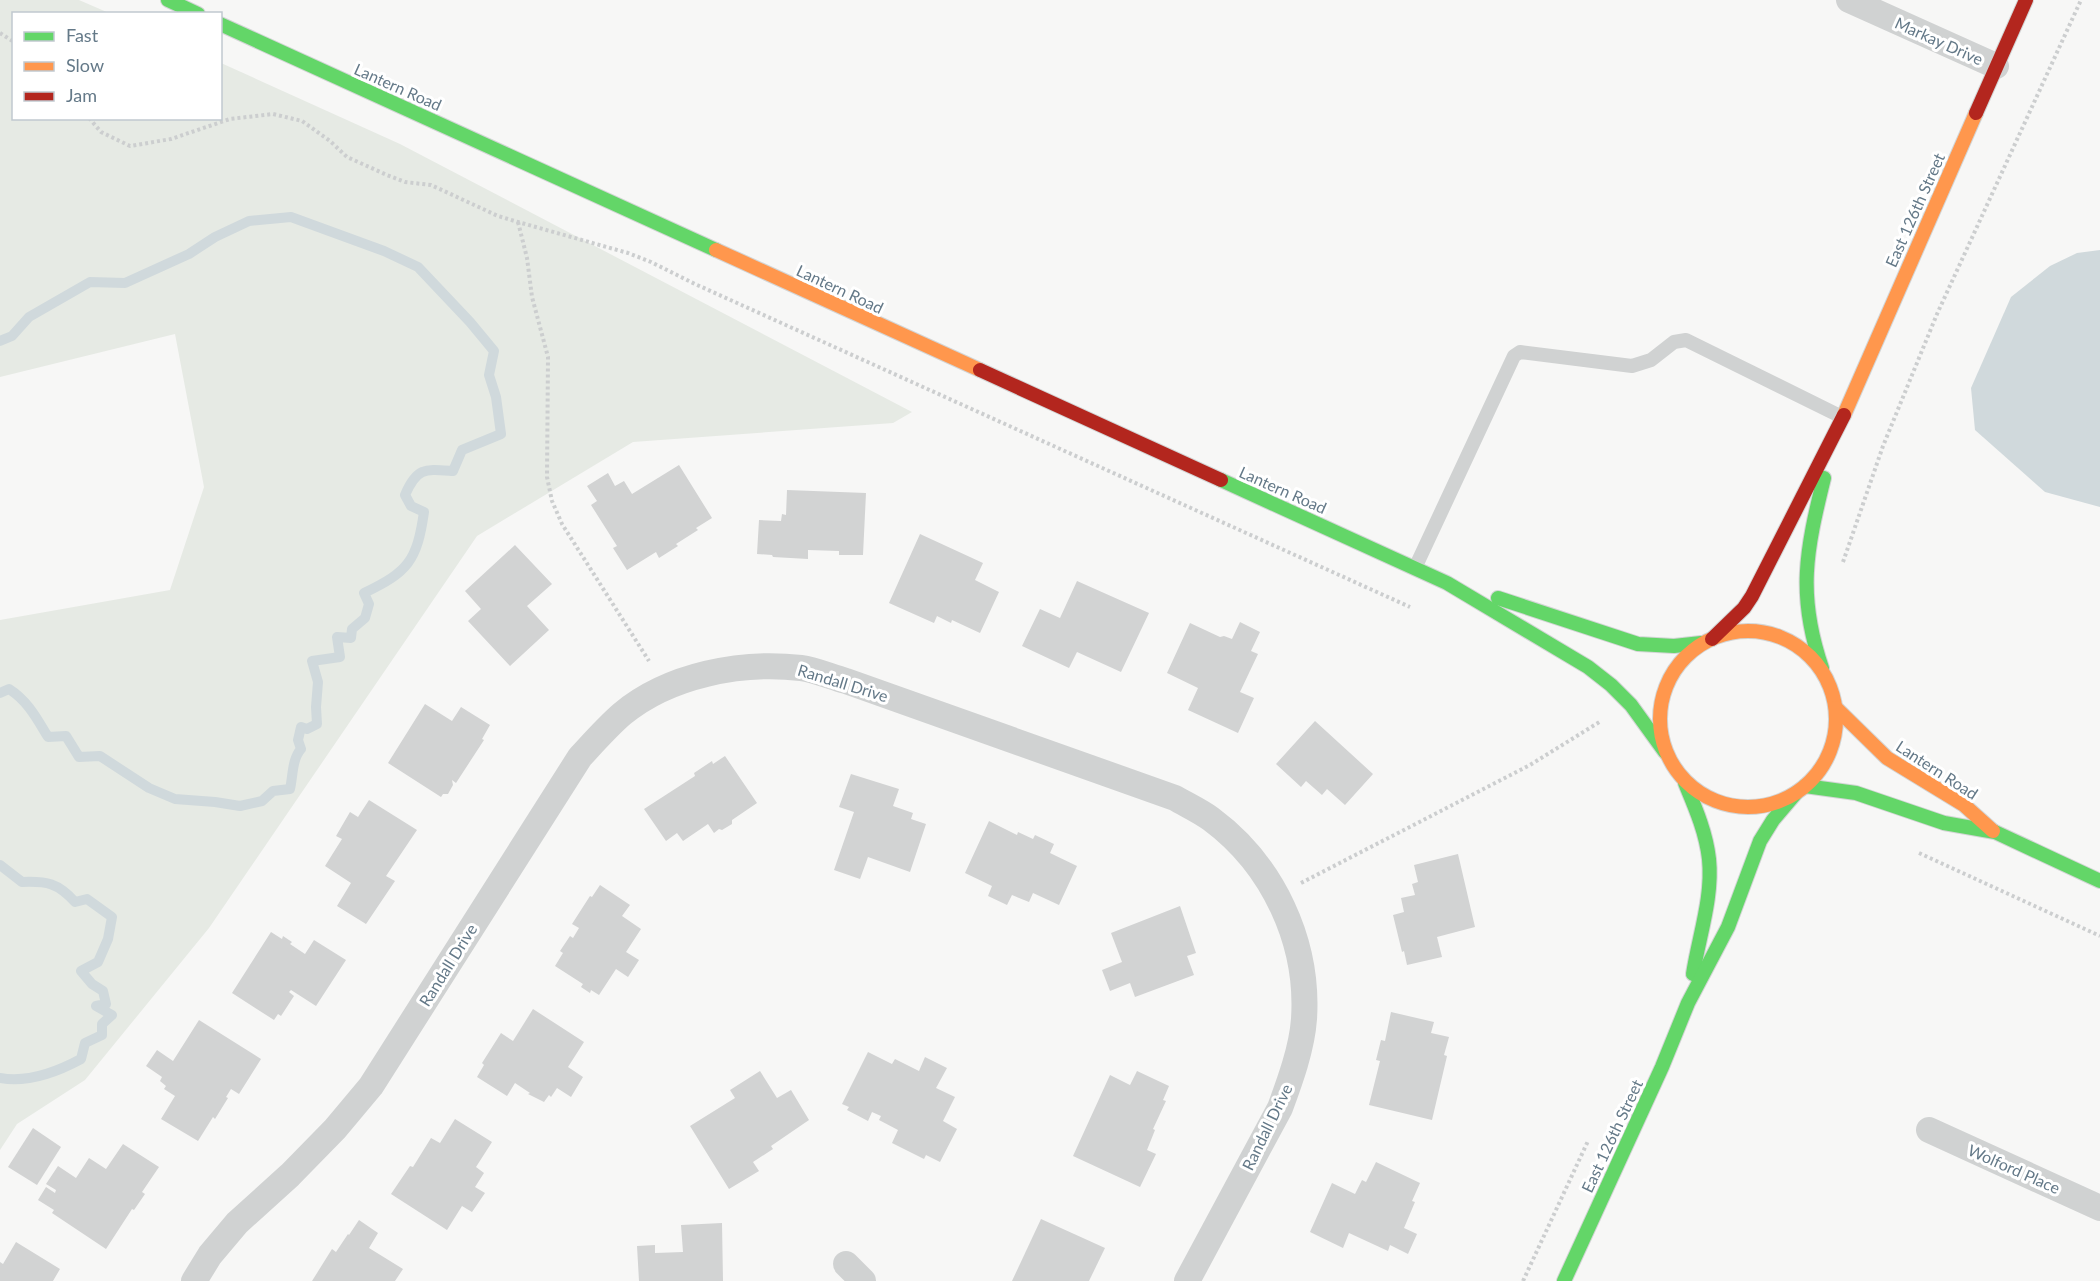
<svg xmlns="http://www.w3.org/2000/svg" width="2100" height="1281" font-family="Lato,sans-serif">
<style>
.green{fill:#e6eae4}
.water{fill:#d0d9dc}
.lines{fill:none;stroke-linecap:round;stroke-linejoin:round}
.stream{stroke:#d0d9dc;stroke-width:10}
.building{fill:#d2d3d3}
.fast-casing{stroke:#d3d5d5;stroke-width:16}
.slow-casing{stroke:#d3d5d5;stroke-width:16}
.jam-casing{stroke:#d3d5d5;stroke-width:16}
.path{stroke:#cccecf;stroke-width:4;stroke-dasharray:3 3;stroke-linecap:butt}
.lane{stroke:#d0d2d2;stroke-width:14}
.street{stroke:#d0d2d2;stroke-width:26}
.fast{stroke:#63d668;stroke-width:14}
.slow{stroke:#ff974d;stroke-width:14}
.jam{stroke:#b3261e;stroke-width:14}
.labels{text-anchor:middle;stroke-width:6;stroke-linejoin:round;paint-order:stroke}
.street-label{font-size:16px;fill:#647988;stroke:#fff}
</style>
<rect width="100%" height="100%" fill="#f7f7f6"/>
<path class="green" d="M 0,0 L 79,0 L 109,13 L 14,14 L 14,118 L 220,118 L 221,63 L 400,144 L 912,412 L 893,423 L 633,442 L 477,536 L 209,928 L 85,1080 L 17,1124 L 0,1150 L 0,620 L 170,590 L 204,487 L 175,334 L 0,377 Z"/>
<path class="water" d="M 2100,250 L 2100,507 L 2045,492 L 1975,430 L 1971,388 L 2011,297 L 2050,266 L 2077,253 Z"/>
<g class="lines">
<g class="stream">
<path d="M 0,341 L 12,336 L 29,317 L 90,282 L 125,283 L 189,254 L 215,237 L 249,221 L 291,217 L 384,251 L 418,267 L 470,322 L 494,351 L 489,375 L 496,397 L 501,434 L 462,450 L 453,471 C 425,469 417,467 405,495 L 411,506 L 424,512 C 417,561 408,572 364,593 L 369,604 L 365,618 L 352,629 L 351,638 L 337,637 L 340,657 L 312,661 L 318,682 L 316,707 L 317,724 L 307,729 L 301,727 L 298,740 L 301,749 C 292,759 293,776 290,789 L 273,791 L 262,801 L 240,806 L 215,802 L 175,799 L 149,788 L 100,756 L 79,757 L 66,736 L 48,737 C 37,719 28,701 9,689 L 0,693"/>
<path d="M 0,865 L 22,882 C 47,881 58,883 75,902 L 87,899 L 112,917 L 108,939 L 98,962 L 81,971 L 92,984 L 103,991 L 106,1004 L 96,1006 L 112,1015 L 102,1024 L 102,1035 L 85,1043 L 81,1059 C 57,1072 27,1083 0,1078"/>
</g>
</g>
<g class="building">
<path d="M 679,465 L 712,518 L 696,528 L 698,530 L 676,544 L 678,546 L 659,558 L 656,552 L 627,570 L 613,548 L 617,546 L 591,505 L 597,501 L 587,486 L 608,473 L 615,486 L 624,481 L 632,494 Z"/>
<path d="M 787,490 L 866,493 L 863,555 L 839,555 L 839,551 L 808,550 L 808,559 L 773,557 L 772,555 L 757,554 L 759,520 L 781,521 L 782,514 L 786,515 Z"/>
<path d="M 920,534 L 983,563 L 975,580 L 999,592 L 980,633 L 952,620 L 951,623 L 937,616 L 934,623 L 889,603 Z"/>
<path d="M 515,545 L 552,584 L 527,606 L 549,630 L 510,666 L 468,621 L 481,609 L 465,591 Z"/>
<path d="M 1077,581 L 1149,613 L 1121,672 L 1077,652 L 1069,668 L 1022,646 L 1040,609 L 1060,618 Z"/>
<path d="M 1240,622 L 1260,632 L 1251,651 L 1258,654 L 1240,692 L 1254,698 L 1238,733 L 1188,710 L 1198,688 L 1167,673 L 1190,623 L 1220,637 L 1224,636 L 1232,639 Z"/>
<path d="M 425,704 L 452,721 L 461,707 L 490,725 L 482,739 L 484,740 L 456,783 L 452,780 L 453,785 L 448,794 L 443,794 L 441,797 L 388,763 Z"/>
<path d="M 1315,721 L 1373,774 L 1345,805 L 1327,789 L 1322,795 L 1306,781 L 1301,787 L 1276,764 Z"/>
<path d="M 725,756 L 757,803 L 732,820 L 732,824 L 722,830 L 719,829 L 714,833 L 708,824 L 683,841 L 677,833 L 666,841 L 644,809 L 695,776 L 694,773 L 712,761 L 713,764 Z"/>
<path d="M 851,774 L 899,789 L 893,806 L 913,813 L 911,819 L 926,824 L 910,872 L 868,857 L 860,879 L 834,870 L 854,812 L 839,807 Z"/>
<path d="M 369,800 L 417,830 L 386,876 L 395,881 L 366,924 L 337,906 L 351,883 L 325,866 L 342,839 L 336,836 L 350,812 L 358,817 Z"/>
<path d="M 989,821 L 1017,835 L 1018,832 L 1033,839 L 1035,835 L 1054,844 L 1050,853 L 1077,866 L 1059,905 L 1033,893 L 1029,902 L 1012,895 L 1007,905 L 988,896 L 992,886 L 965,873 Z"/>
<path d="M 1458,854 L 1475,927 L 1437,937 L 1442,957 L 1407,965 L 1404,951 L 1402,952 L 1393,915 L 1404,912 L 1401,898 L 1415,895 L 1412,884 L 1418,882 L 1414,865 Z"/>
<path d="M 600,885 L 630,905 L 622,916 L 641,929 L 626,952 L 639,960 L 628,977 L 616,969 L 599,995 L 591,990 L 590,993 L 581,987 L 583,984 L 555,966 L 563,953 L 560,951 L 570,936 L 573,938 L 579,928 L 572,924 L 590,896 L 592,897 Z"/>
<path d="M 1180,906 L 1196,953 L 1187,956 L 1194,975 L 1135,997 L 1130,983 L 1110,991 L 1102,970 L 1122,962 L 1111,933 Z"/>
<path d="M 271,932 L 282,939 L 283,936 L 292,942 L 290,944 L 305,954 L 314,940 L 346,960 L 316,1006 L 291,990 L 289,992 L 294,996 L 281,1016 L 278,1014 L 274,1020 L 232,993 Z"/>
<path d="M 533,1009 L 584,1042 L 568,1067 L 583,1077 L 571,1097 L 557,1088 L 551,1097 L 549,1095 L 544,1102 L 528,1094 L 530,1093 L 515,1083 L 507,1096 L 477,1077 L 484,1065 L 482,1063 L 501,1033 L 513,1041 Z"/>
<path d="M 1391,1012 L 1434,1022 L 1431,1033 L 1449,1037 L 1444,1055 L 1447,1056 L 1432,1120 L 1369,1105 L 1380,1061 L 1376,1060 L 1381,1040 L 1385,1041 Z"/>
<path d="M 199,1020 L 261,1059 L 239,1094 L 231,1089 L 226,1097 L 228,1098 L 215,1119 L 213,1117 L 198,1141 L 161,1119 L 175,1096 L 164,1089 L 166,1086 L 160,1081 L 162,1077 L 146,1066 L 157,1050 L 173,1061 Z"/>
<path d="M 868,1052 L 892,1064 L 895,1059 L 919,1071 L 925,1057 L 947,1068 L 936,1088 L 955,1097 L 943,1121 L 957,1129 L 940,1162 L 926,1155 L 924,1159 L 892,1143 L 898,1130 L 879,1120 L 881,1116 L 872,1112 L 868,1121 L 847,1110 L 849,1107 L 842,1104 Z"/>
<path d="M 760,1071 L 777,1098 L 791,1090 L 809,1120 L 771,1146 L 773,1149 L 753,1162 L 759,1171 L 729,1189 L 690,1126 L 735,1098 L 730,1090 Z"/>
<path d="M 1137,1071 L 1169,1086 L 1163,1100 L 1166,1101 L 1153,1129 L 1155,1130 L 1147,1150 L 1156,1154 L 1140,1187 L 1073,1156 L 1110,1075 L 1130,1085 Z"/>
<path d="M 455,1119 L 492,1142 L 476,1167 L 484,1173 L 475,1187 L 485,1193 L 472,1212 L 462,1206 L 447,1230 L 391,1194 L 410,1166 L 413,1167 L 431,1138 L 440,1143 Z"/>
<path d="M 33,1128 L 61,1147 L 37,1185 L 8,1167 Z"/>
<path d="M 123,1144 L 159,1167 L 142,1192 L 145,1194 L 134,1210 L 132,1209 L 106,1249 L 52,1213 L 54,1210 L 38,1200 L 46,1187 L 55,1193 L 56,1190 L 46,1184 L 58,1166 L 76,1178 L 89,1158 L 106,1169 Z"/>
<path d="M 1376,1162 L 1420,1183 L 1412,1201 L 1415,1202 L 1404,1228 L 1417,1234 L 1408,1254 L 1390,1245 L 1388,1251 L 1349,1233 L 1343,1248 L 1310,1232 L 1332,1183 L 1355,1194 L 1362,1180 L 1366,1182 Z"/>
<path d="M 1041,1219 L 1105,1248 L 1089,1281 L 1012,1281 Z"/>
<path d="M 359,1220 L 378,1233 L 369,1248 L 403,1269 L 395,1281 L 312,1281 L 332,1249 L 336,1252 L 348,1234 L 349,1235 Z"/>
<path d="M 722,1223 L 723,1281 L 639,1281 L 637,1246 L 655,1245 L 655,1253 L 683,1252 L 681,1225 Z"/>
<path d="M 16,1242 L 60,1269 L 53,1281 L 0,1281 L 0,1262 L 3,1264 Z"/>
</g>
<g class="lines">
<defs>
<g id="fast">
<path d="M 168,0 L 198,14"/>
<path d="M 220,24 L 716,250"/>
<path d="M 1221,480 L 1447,583 L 1588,667 L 1611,685 L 1631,705 L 1665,752"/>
<path d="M 1498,598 L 1638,644 L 1674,646 L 1701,643"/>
<path d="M 1822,668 C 1797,595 1806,551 1824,478"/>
<path d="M 1685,783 C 1695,807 1706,832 1709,859 C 1713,897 1699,936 1693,974"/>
<path d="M 1805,786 L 1856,793 L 1944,823 L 1995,832 L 2100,881"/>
<path d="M 1564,1281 L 1662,1067 L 1688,1003 L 1728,927 L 1760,841 L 1773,820 L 1796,793"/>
</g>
<g id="slow">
<path d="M 716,250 L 980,370"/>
<path d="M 1844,415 L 1976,113"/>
<circle cx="1748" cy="719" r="88"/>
<path d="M 1836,708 L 1887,758 L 1964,805 L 1993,831"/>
</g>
<g id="jam">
<path d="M 1976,113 L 2026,0"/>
<path d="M 980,370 L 1221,480"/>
<path d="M 1712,639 L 1744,608 L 1752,596 L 1844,415"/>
</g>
</defs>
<use href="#fast" class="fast-casing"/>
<use href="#slow" class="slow-casing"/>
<use href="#jam" class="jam-casing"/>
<g class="path">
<path d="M 0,33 L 14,42"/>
<path d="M 89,118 L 101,132 L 130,146 L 171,139 L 230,119 L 273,114 L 302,121 L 330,141 L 347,157 L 387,175 L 405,182 L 431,185 L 498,216 L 518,222 L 628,253 L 651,262 L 695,284 L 1410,607"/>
<path d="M 518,222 L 527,258 L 532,297 L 548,357 L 547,477 L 552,501 L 562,524 L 649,661"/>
<path d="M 1843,562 L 1883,446 L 1937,314 L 2081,0"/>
<path d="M 1919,853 L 2100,936"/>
<path d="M 1301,883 L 1530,765 L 1601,721"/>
<path d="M 1523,1281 L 1588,1141"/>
</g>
<path class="lane" d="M 1415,568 L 1514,356 L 1520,352 L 1632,366 L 1651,360 L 1674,342 L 1686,340 L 1842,417"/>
<g class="street">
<path d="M 1849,0 L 1996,66"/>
<path d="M 1929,1130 L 2100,1208"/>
<path d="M 846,1264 L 863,1281"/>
<path d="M 194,1281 L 210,1255 L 237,1223 L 290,1175 L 335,1129 L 371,1086 L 580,757 C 593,743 607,727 622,714 C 669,675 741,661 801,668 C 816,670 831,677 846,681 L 1175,798 C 1187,805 1200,811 1211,819 C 1273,865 1309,942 1304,1019 C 1302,1048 1290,1081 1280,1108 L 1187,1281"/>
</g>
<use href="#fast" class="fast"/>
<use href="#slow" class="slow"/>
<use href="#jam" class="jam"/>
</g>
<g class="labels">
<g class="street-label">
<text transform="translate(1939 41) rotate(24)" y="6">Markay Drive</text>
<text transform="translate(398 87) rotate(24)" y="6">Lantern Road</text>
<text transform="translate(1915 210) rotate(-66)" y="6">East 126th Street</text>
<text transform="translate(840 289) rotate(25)" y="6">Lantern Road</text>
<text transform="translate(1283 490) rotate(24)" y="6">Lantern Road</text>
<text transform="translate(843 683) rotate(17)" y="6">Randall Drive</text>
<text transform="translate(1937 770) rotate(33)" y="6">Lantern Road</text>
<text transform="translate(448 965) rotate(-58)" y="6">Randall Drive</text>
<text transform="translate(1267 1127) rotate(-64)" y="6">Randall Drive</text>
<text transform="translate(1612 1136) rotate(-65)" y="6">East 126th Street</text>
<text transform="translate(2014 1169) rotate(24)" y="6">Wolford Place</text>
</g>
</g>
<rect x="12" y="12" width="210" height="108" fill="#ffffff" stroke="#c1c9cf" stroke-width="1.5"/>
<rect x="24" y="32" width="30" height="9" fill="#63d668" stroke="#c1c9cf" stroke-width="1.5"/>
<text x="66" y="42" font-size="18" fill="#647988">Fast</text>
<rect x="24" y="62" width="30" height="9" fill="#ff974d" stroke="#c1c9cf" stroke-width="1.5"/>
<text x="66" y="72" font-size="18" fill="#647988">Slow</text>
<rect x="24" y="92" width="30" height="9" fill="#b3261e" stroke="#c1c9cf" stroke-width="1.5"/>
<text x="66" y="102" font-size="18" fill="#647988">Jam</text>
</svg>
